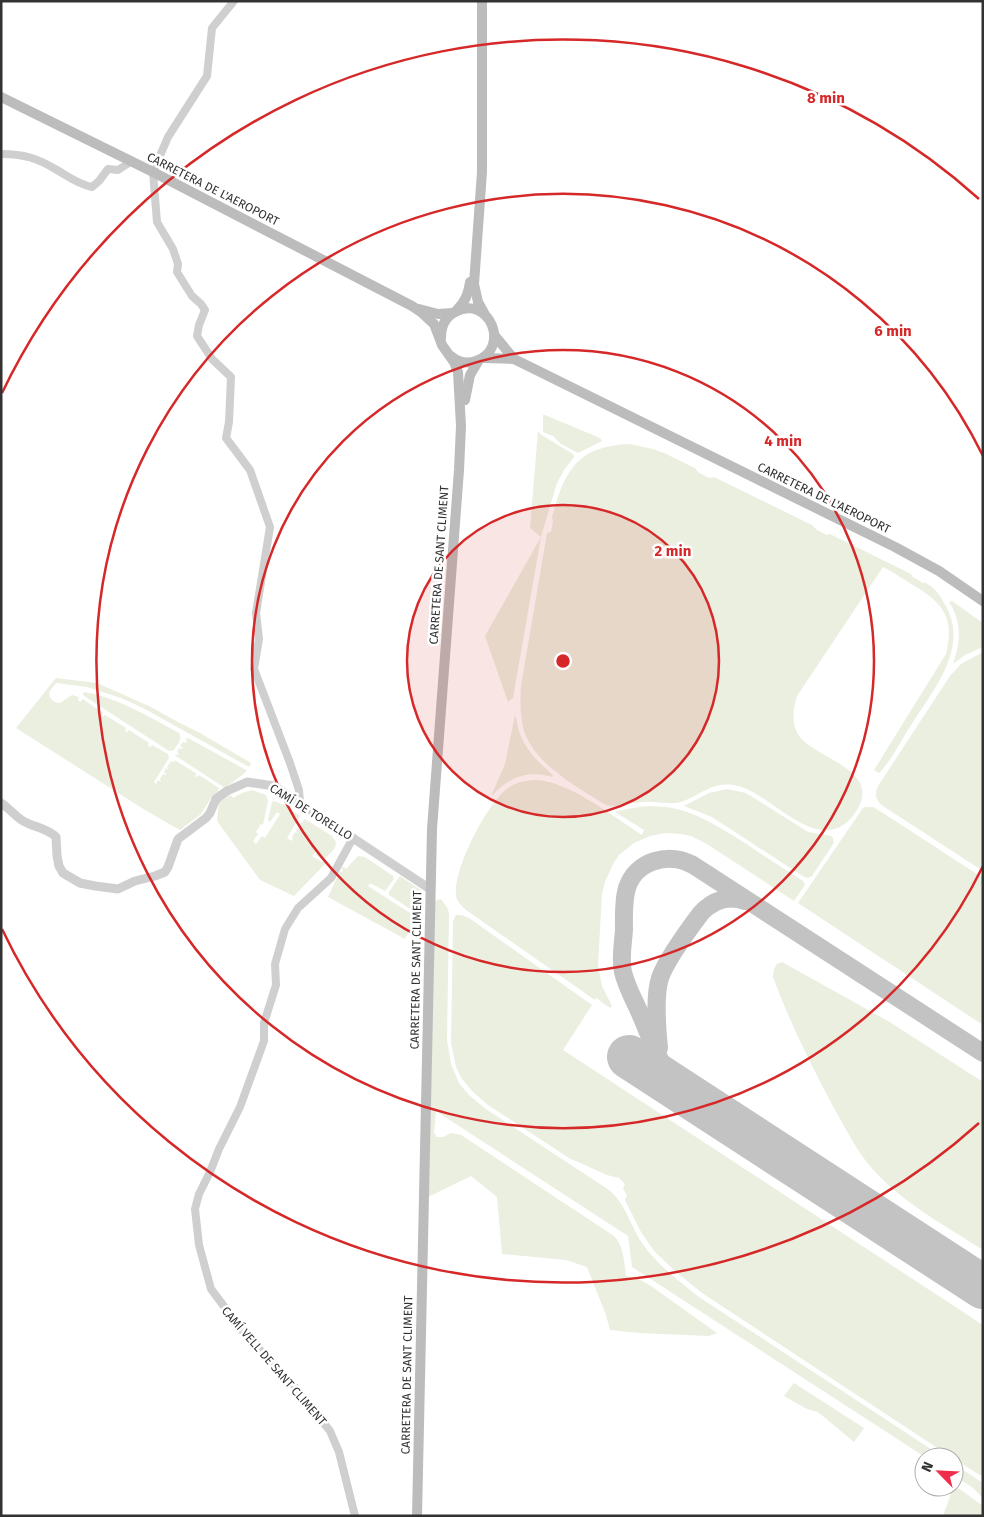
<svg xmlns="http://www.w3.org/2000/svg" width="984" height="1517" font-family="'Fira Sans',sans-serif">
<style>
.green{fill:#eaefe0}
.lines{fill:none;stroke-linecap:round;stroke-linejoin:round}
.taxiway{stroke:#c3c3c3;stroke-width:18}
.runway{stroke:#c3c3c3;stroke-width:44}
.minor{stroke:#cfcfcf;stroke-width:8}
.tertiary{stroke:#cfcfcf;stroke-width:9}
.secondary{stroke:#bcbcbc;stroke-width:10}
.ring{fill:none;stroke:#d62828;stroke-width:2.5}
.labels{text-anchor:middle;stroke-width:5;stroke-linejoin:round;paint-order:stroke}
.street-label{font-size:12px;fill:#323232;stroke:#fff}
.centre{fill:#d62828;stroke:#fff;stroke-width:2.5}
.ring-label{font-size:15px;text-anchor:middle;font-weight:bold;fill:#d62828;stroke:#fff;stroke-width:5;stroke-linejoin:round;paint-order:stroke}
</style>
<rect width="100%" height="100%" fill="#fff"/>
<g class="green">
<path d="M 543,415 L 545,415 L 600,438 L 602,441 L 578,453 L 561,444 L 553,436 L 543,432 Z"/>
<path d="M 538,431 L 540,434 L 573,454 L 574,457 L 564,470 L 557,483 L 541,537 L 513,698 L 508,702 L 485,636 L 541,537 L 530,528 Z"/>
<path d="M 630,444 L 653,449 L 664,453 L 695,468 L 698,472 L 709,478 L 714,477 L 812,525 L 817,530 L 827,535 L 830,534 L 911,574 L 913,577 L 923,583 L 926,583 C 935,588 939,594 944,603 C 971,646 934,689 911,725 C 901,740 892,760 879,773 L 874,770 L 946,654 C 955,617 943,603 913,585 C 903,579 893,572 883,567 L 797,696 C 793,709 791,724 799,736 C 817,760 889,771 852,817 C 818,857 772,794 738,786 C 713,780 702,795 681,802 C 669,805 655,801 643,802 C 630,803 618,808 606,805 C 578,788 535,764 524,731 C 520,717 520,701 521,686 L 547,533 L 551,532 L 553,522 L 552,517 C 565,470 577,446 630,444 Z"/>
<path d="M 952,601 L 983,623 L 983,647 L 965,655 L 953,664 C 961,642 962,622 949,602 Z"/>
<path d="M 983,652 L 983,871 L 883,806 C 876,801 874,794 878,786 L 950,676 L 961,664 Z"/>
<path d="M 56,678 L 97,683 L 151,707 L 176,721 L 200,733 L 251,763 L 249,767 L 143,708 L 121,698 L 87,687 L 56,683 L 49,692 C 49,699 54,703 60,703 L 72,695 L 79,697 L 78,700 L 80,702 L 83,699 L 103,713 L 102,715 L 103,717 L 105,715 L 126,728 L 125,731 L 127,732 L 129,730 L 149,743 L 148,746 L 150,747 L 152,745 L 168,754 L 169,758 L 154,782 L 156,784 L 158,780 L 161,782 L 160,779 L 163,774 L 166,775 L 166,774 L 164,772 L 166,768 L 169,770 L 167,767 L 171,761 L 174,762 L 175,760 L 173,759 L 197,774 L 195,776 L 197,777 L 199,775 L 219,788 L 218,791 L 219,792 L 211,798 L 201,814 L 180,830 L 145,810 L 16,728 Z"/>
<path d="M 84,692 C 118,698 148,716 179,733 C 183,739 177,745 174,750 L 169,751 L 84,696 L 83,694 Z"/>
<path d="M 515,715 C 517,720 518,728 520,734 C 527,752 539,763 553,775 L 552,777 C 530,770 508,777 493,795 L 492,794 L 505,764 Z"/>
<path d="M 188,738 L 246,770 L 246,772 L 225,788 L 176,756 L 175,754 L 178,755 L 179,753 L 177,752 L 179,748 L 182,749 L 183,748 L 180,746 L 183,742 L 186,743 L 187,741 L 185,739 Z"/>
<path d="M 537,780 C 570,782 614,817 642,835 L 644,830 L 615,812 C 670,796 701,815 745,843 C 764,856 784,869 803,881 L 805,885 L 794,901 L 707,844 L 691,836 L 681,834 L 665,833 L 650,836 L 634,843 L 619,855 L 613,864 L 605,882 L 602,894 L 598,965 L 602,986 L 612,1006 L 610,1008 L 596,998 L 595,1000 L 466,910 C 461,905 456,901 456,894 C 454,868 487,803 508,788 C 516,782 527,780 537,780 Z"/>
<path d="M 727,789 L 746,793 L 808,832 L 832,836 L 834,842 L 832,846 L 812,876 L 808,878 L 804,877 L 712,817 L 684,806 L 709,793 Z"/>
<path d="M 252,790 L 266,795 L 268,801 L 263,825 L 261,824 L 256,832 L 258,834 L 253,841 L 256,844 L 262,836 L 265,838 L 280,814 L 277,812 L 270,822 L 268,820 L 272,802 L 274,801 L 284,805 L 300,816 L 287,838 L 292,841 L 293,838 L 292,837 L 295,832 L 297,833 L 296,830 L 298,828 L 300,829 L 299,826 L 301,822 L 303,823 L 303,820 L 305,819 L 332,836 L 336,842 L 335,848 L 326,858 L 321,858 L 316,855 L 317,853 L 316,852 L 312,856 L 322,862 L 328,861 L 294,896 L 260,880 L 217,821 L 219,802 L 231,795 L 233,798 L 242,793 Z"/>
<path d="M 866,807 L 873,807 L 886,815 L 983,878 L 983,1025 L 798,903 L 863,808 Z"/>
<path d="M 358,856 L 365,857 L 393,876 L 394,879 L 385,891 L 370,883 L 368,886 L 410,913 L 412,910 L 389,895 L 389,892 L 400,876 L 422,891 L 424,903 L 405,939 L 328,897 L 340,871 L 342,872 L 343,870 L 341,868 L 344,867 L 346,869 Z"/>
<path d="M 441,899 L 448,909 L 449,914 L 447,1040 L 451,1064 L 459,1083 L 469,1095 L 486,1109 L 609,1190 C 626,1204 630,1225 642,1243 C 657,1265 679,1281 699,1297 L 943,1457 L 925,1457 L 632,1267 L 628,1236 L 436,1111 L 434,1133 L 437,1137 L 443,1137 L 451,1133 L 461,1135 L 614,1236 C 624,1247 624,1261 626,1276 L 637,1278 L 651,1286 L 717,1333 L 709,1336 L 639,1333 L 610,1330 L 606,1315 L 587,1267 L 566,1260 L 502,1254 L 497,1197 L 471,1176 L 428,1197 L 435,902 L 437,900 Z"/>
<path d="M 456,915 L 462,915 L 469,918 L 592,1005 L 563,1050 L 983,1325 L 983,1477 L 954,1459 L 954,1457 L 951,1457 L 702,1293 L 675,1271 L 654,1251 L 641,1232 L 625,1200 L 627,1195 L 623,1189 L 625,1184 L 619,1178 L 607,1175 L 569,1158 L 488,1105 L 473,1092 L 462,1079 L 456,1067 L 451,1043 L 453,921 Z"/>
<path d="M 782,962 L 888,1021 L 983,1082 L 983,1250 C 947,1227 907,1205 878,1175 C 859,1156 847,1131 834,1108 C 811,1065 790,1023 773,977 L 774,969 L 777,964 Z"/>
<path d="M 794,1383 L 864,1428 L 854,1442 L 818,1412 L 807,1409 L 784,1396 Z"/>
<path d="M 954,1464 L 983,1483 L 983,1498 L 972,1487 L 954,1476 Z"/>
<path d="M 954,1485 L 983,1506 L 983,1516 L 943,1516 Z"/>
</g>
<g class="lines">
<g class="taxiway">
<path d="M 659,1048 C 657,1028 654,997 660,978 C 666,960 689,929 701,913 C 713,900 728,895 745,901"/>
<path d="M 682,1091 C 660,1070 651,1038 639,1011 C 633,998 626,985 623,972 C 620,958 623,944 624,930 C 624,917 623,901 627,888 C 636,860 669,852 693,865 L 983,1053"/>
</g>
<path class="runway" d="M 629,1057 L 983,1287"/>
<g class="minor">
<path d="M 234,1 L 212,28 L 207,76 L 168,137 L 153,172 L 157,222 L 173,249 L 178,264 L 177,272 L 192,296 L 201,304 L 205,310 L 199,325 L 197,336 L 212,359 L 231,377 L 229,422 L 226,438 L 250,470 L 270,527 L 256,613 L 259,639 L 254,669 L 290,763 L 299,790 L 300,802"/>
<path d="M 1,154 C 24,154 37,158 57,170 C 69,177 78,184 92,187 L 99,181 L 108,169 L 118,170 L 132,161"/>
<path d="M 353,838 L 331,878 L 298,908 L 285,929 L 275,964 L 276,985 L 264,1023 L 264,1041 L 240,1107 L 219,1149 L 210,1172 L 199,1194 L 195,1209 L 199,1245 L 211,1289 L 244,1333 L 291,1382 L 330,1431 L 339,1452 L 355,1516"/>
</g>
<path class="tertiary" d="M 1,803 C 9,808 15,816 23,821 C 33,827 47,828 56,837 L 57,856 L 59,866 L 63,873 L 80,883 L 95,886 L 118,889 L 135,881 L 155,876 L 165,872 L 168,867 L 178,839 L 206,818 L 210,813 L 216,799 L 227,791 L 247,782 L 274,786 L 430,889"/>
<g class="secondary">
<path d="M 482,1 L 482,172 L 474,284 L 478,302 L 484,313"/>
<path d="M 1,97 L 153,172 L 412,306 L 421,312 L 434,324 L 442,345 L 454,362 L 458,372 L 461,426 L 459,470 L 432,829 L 417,1516"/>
<path d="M 419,309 L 438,314 L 453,313"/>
<path d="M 456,311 C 465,302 468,295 470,282"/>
<path d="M 495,336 L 514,359 L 895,547 L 939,571 L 983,601"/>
<path d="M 441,338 C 441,327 445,317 455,312 C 489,294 512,348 476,361 C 467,364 458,362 451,356"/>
<path d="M 483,358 L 514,359"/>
<path d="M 465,400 L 470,375 L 479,360"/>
</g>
</g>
<circle cx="563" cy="661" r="156" fill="#d62828" fill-opacity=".12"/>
<g class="ring">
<circle cx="563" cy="661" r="156"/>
<circle cx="563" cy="661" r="311"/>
<path d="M983 866A467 467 0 1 1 983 456"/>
<path d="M979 1123A622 622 0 0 1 2 929M2 393A622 622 0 0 1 979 199"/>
</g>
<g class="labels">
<g class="street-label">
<text transform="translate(213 189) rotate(27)" y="4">CARRETERA DE L'AEROPORT</text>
<text transform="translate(824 498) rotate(26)" y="4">CARRETERA DE L'AEROPORT</text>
<text transform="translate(439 565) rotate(-86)" y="4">CARRETERA DE SANT CLIMENT</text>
<text transform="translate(311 812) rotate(32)" y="4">CAMÍ DE TORELLO</text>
<text transform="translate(416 970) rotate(-89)" y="4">CARRETERA DE SANT CLIMENT</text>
<text transform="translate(274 1366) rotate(49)" y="4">CAMÍ VELL DE SANT CLIMENT</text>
<text transform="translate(407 1375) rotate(-89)" y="4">CARRETERA DE SANT CLIMENT</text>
</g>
</g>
<circle cx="563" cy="661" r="8" class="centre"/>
<g class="ring-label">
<text x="826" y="103">8 min</text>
<text x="893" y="336">6 min</text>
<text x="783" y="446">4 min</text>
<text x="673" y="556">2 min</text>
</g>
<rect width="984" height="1517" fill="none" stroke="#323232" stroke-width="5"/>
<g transform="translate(939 1472) rotate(294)"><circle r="24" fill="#ffffff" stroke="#adadad"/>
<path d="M0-4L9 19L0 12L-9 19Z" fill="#f02d4b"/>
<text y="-8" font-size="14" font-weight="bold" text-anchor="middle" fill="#323232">N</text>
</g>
</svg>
